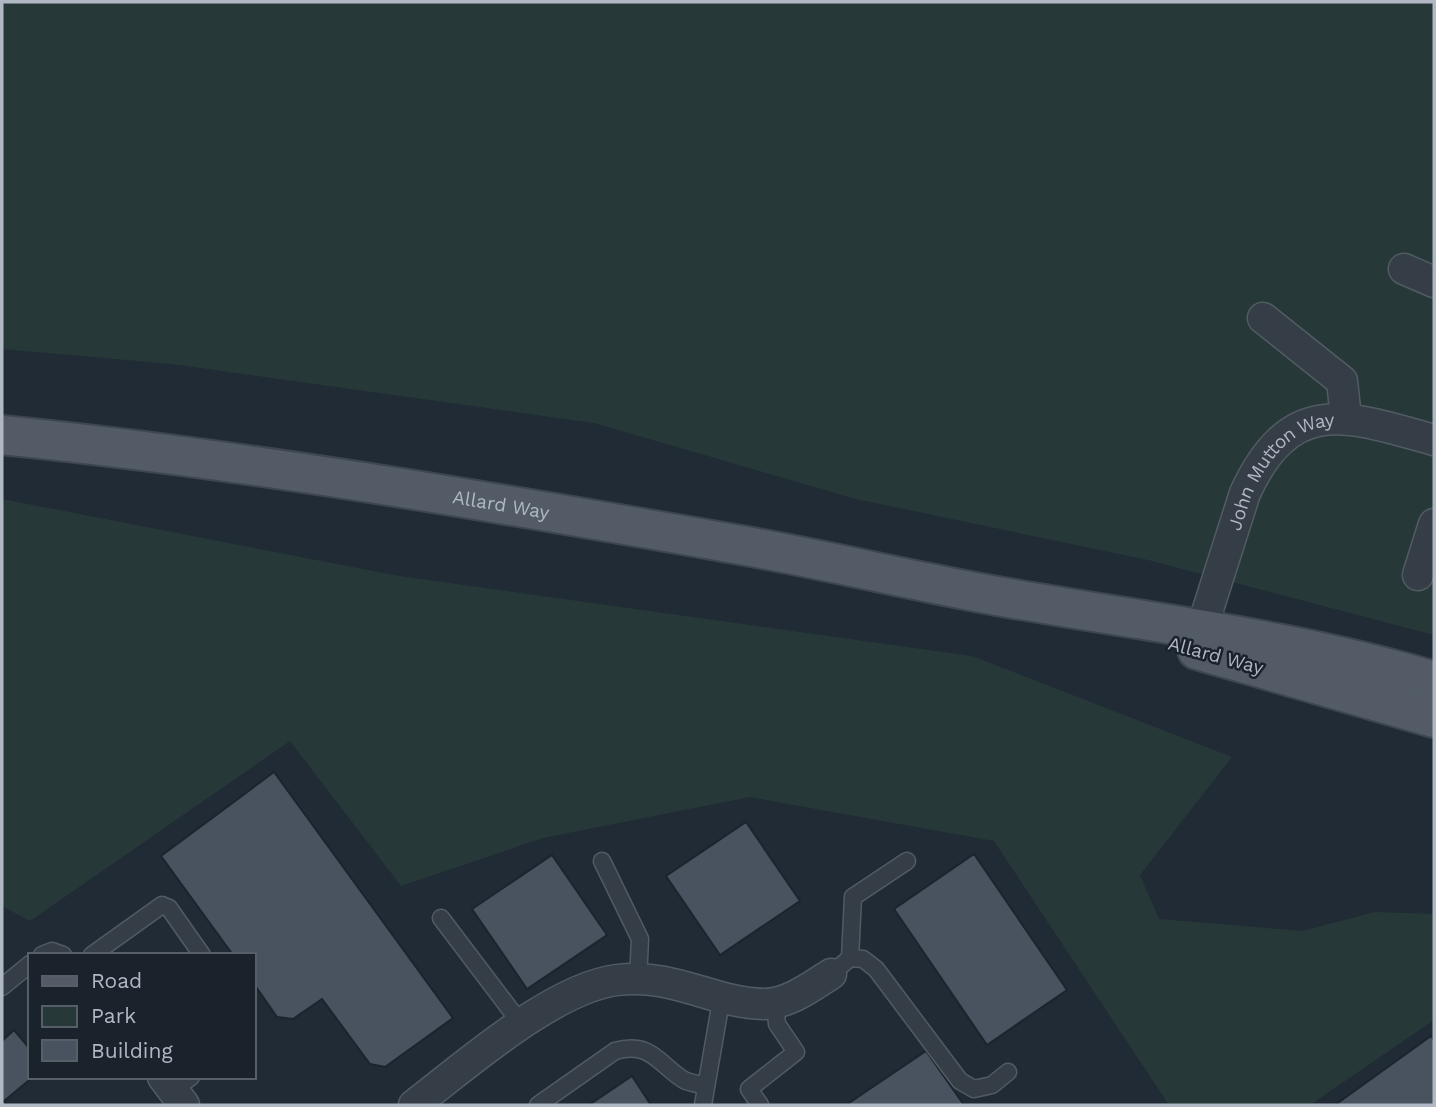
<svg xmlns="http://www.w3.org/2000/svg" width="1436" height="1107" font-family="'Work Sans',sans-serif">
<style>
.green{fill:#263938}
.building{fill:#48535f;stroke:#1c242d;stroke-width:2}
.lines{fill:none;stroke-linecap:round;stroke-linejoin:round}
.service-casing{stroke:#525b64;stroke-width:19}
.minor-casing{stroke:#525b64;stroke-width:33}
.primary-casing{stroke:#3e4650;stroke-width:42}
.service{stroke:#353d46;stroke-width:16}
.minor{stroke:#353d46;stroke-width:30}
.primary{stroke:#535c66;stroke-width:38}
.labels{text-anchor:middle;stroke-width:5;stroke-linejoin:round;paint-order:stroke}
.street-label{font-size:19px;fill:#afb8c3;stroke:#1a222b}
</style>
<rect width="100%" height="100%" fill="#212b35"/>
<g class="green">
<path d="M 2,2 L 1434,2 L 1434,635 L 1148,560 L 856,499 L 594,423 L 172,364 L 2,349 Z"/>
<path d="M 2,499 L 399,576 L 972,656 L 1232,757 L 1140,875 L 1159,919 L 1302,931 L 1375,912 L 1434,914 L 1434,1020 L 1310,1105 L 1169,1105 L 994,841 L 750,797 L 543,838 L 401,886 L 290,741 L 30,921 L 2,906 Z"/>
</g>
<g class="building">
<path d="M 274,772 L 453,1018 L 385,1067 L 370,1064 L 322,999 L 293,1019 L 277,1017 L 254,984 L 254,955 L 233,955 L 161,856 Z"/>
<path d="M 746,822 L 800,901 L 720,955 L 666,876 Z"/>
<path d="M 974,854 L 1067,990 L 987,1045 L 894,909 Z"/>
<path d="M 552,855 L 607,935 L 527,989 L 472,909 Z"/>
<path d="M 14,1030 L 30,1049 L 30,1077 L 33,1077 L 4,1101 L 8,1105 L 2,1105 L 2,1041 Z"/>
<path d="M 1431,1036 L 1434,1040 L 1434,1105 L 1335,1105 Z"/>
<path d="M 926,1051 L 964,1105 L 846,1105 Z"/>
<path d="M 632,1076 L 651,1105 L 589,1105 Z"/>
</g>
<g class="lines">
<defs>
<g id="service">
<path d="M 602,861 L 640,939 L 638,979"/>
<path d="M 441,918 L 522,1025"/>
<path d="M 42,955 L 52,951 L 63,955"/>
<path d="M 92,955 L 162,905 L 169,908 L 202,955"/>
<path d="M 850,958 L 853,897 L 907,861"/>
<path d="M 831,974 L 850,958 L 863,959 L 876,969 L 960,1081 L 974,1089 L 992,1085 L 1008,1072"/>
<path d="M 2,987 L 30,964"/>
<path d="M 173,1090 L 191,1077"/>
<path d="M 538,1105 L 615,1051 C 652,1041 658,1064 684,1080 C 690,1083 699,1084 706,1086"/>
<path d="M 703,1105 L 722,995"/>
<path d="M 760,1105 L 749,1089 L 796,1052 L 777,1024 L 775,1002"/>
</g>
<g id="minor">
<path d="M 1404,269 L 1434,282"/>
<path d="M 1263,318 L 1342,381 L 1346,418"/>
<path d="M 1418,575 L 1434,524"/>
<path id="s1" d="M 1202,628 L 1245,493 C 1291,393 1348,416 1434,440"/>
<path d="M 163,1077 L 184,1105"/>
<path d="M 414,1105 C 465,1066 553,988 617,980 C 675,973 712,1003 764,1004 C 788,1004 811,987 831,974"/>
</g>
<g id="primary">
<path id="s2" d="M 2,435 C 251,460 499,503 746,546 C 830,561 913,581 997,596 C 1144,622 1291,638 1434,681"/>
<path d="M 1197,650 L 1434,718"/>
</g>
</defs>
<use href="#service" class="service-casing"/>
<use href="#minor" class="minor-casing"/>
<use href="#primary" class="primary-casing"/>
<use href="#service" class="service"/>
<use href="#minor" class="minor"/>
<use href="#primary" class="primary"/>
</g>
<g class="labels">
<g class="street-label">
<text dy="7" stroke="none"><textPath href="#s1" startOffset="184">John Mutton Way</textPath></text>
<text dy="7" stroke="none"><textPath href="#s2" startOffset="504">Allard Way</textPath></text>
<text transform="translate(1216 655) rotate(15)" y="7">Allard Way</text>
</g>
</g>
<rect width="1436" height="1107" fill="none" stroke="#afb8c3" stroke-width="7"/>
<rect x="28" y="953" width="228" height="126" fill="#1a222b" stroke="#565e68" stroke-width="2"/>
<rect x="42" y="976" width="35" height="10" fill="#535c66" stroke="#565e68" stroke-width="2"/>
<text x="91" y="988" font-size="21" fill="#afb8c3">Road</text>
<rect x="42" y="1006" width="35" height="21" fill="#263938" stroke="#565e68" stroke-width="2"/>
<text x="91" y="1023" font-size="21" fill="#afb8c3">Park</text>
<rect x="42" y="1040" width="35" height="21" fill="#48535f" stroke="#565e68" stroke-width="2"/>
<text x="91" y="1058" font-size="21" fill="#afb8c3">Building</text>
</svg>
